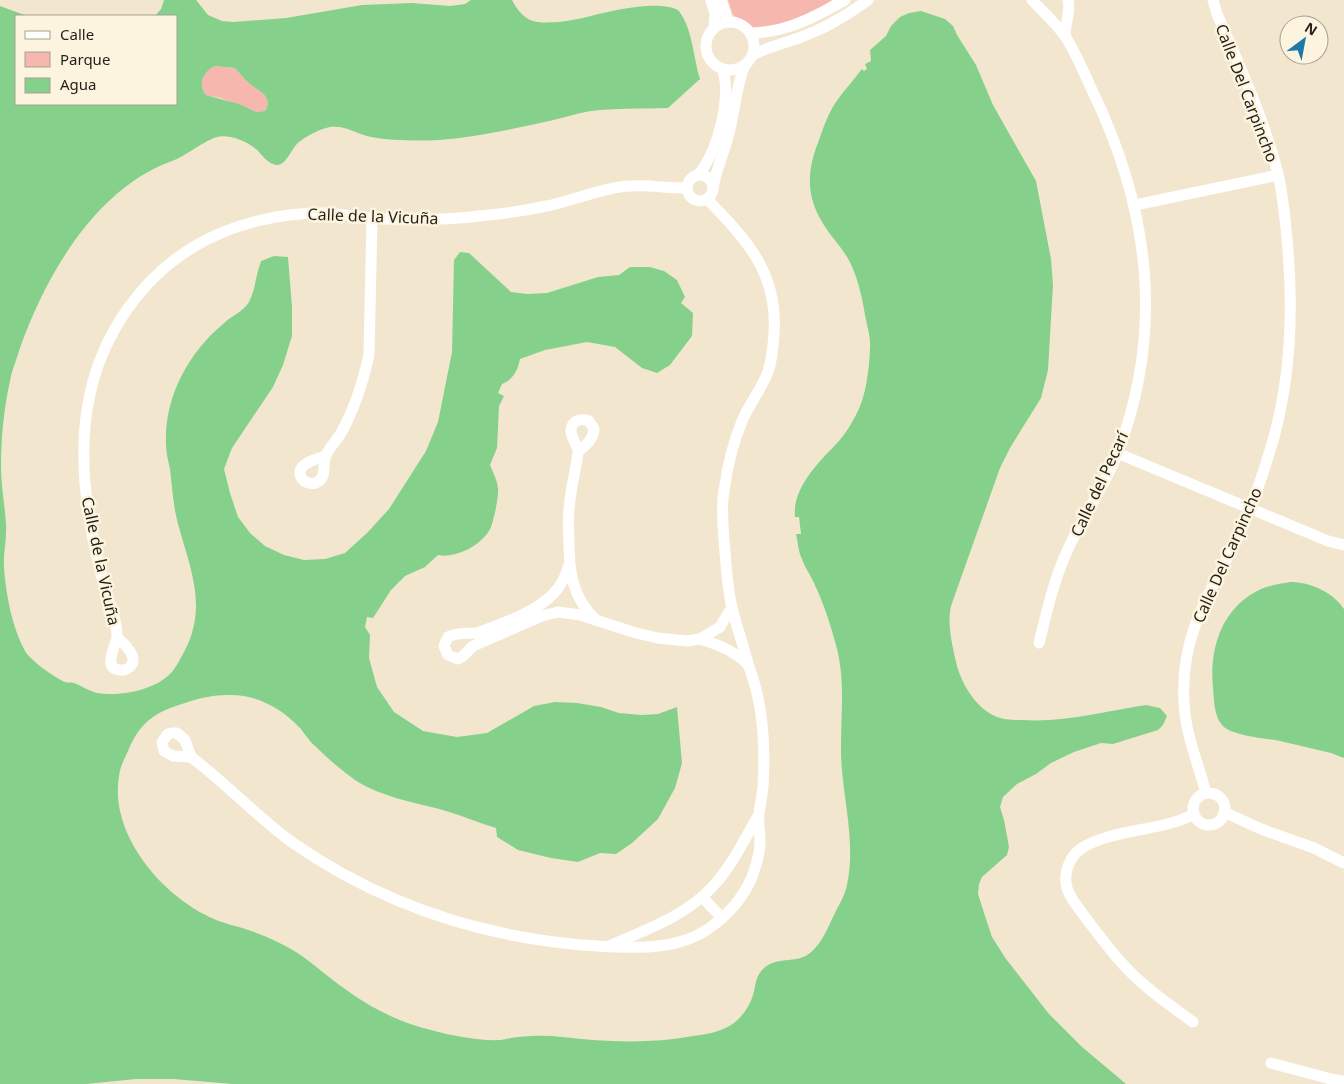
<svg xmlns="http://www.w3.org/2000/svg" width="1344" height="1084" font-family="'Noto Sans',sans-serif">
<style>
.green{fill:#f6b7ae}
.water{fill:#85d18c;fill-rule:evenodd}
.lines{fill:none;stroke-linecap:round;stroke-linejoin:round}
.street{stroke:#fff;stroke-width:11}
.labels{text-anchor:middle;stroke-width:5;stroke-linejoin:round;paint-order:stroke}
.street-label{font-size:16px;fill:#231f16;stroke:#fdf4e0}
</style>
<rect width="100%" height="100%" fill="#f2e7ce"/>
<g class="green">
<path d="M 728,0 L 832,0 L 813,12 L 780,25 L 753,28 L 733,15 Z"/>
<path d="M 215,66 L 235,68 C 240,73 244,79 249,83 C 259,92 274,96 265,111 L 256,112 L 221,98 L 206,95 C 197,84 204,71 215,66 Z"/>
</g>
<g class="water">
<path d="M 164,0 L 196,0 L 208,15 L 222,21 L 233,22 L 286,18 L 362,5 L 412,3 L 450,6 L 465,4 L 471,0 L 512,0 C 516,8 522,16 530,20 C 544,26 576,20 591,16 C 614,10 658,0 678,10 C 693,28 693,57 700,79 L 668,108 C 642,109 616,108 591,111 C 577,113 563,118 549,121 C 513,129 477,137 440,140 C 418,141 393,141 371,137 C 356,134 346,125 330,127 C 320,129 308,135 299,142 C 292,147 287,165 277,165 C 269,165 262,155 257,150 C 248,142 230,134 217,137 C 205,140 186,156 172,161 C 95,189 46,275 20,348 C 17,359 12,369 10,381 C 4,408 1,437 1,466 C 1,486 5,506 6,525 C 7,540 3,553 4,568 C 6,595 12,627 25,651 C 31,661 54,677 65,682 C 68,683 71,682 74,683 C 82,686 89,691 97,693 C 120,697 154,690 170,674 C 176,668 180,659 184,652 C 209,605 189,567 177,520 C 173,503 172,486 170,469 C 168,461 166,452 166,444 C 164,398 188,353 223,324 C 231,316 243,312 249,302 C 255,291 256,274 261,261 L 274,256 L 288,257 L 292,307 L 292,336 L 283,365 L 273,387 L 232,448 L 224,469 L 230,493 L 238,517 L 250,533 L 265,546 L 284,555 L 304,560 L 325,559 L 345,553 L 367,533 L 389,509 L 426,451 L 438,422 L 452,352 L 454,260 L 460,252 L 469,253 L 511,292 L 527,294 L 547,293 L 598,277 L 619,275 L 630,267 L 650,267 L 664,271 L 677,280 L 685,297 L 681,303 L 693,313 L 692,336 L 670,365 L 657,373 L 642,368 L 615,347 L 587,342 L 545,350 L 520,359 C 518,370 513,380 502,384 L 498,393 L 504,396 L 499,406 L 497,448 L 490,465 C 493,473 499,483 498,492 C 498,500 494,519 491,527 C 484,544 456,559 438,555 L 425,567 L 405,576 L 391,590 L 373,618 L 367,617 L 365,627 L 370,635 L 369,658 L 377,687 L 394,712 L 423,731 L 457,737 L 487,733 L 534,706 L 555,702 L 577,703 L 601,707 L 619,713 L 642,715 L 658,714 L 677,707 L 682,763 L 675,788 L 658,819 L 632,843 L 616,854 L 600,853 L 578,862 L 551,858 L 518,850 L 497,837 L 496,828 C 479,823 463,816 446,811 C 415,802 383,798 355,780 C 341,770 327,758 315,746 C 308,740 304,732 298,726 C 280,707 254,694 228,695 C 213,695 199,698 185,703 C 155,712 140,722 128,751 C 124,759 120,768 119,776 C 109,835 163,897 214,919 C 225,924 237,926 248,930 C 265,935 281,943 296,952 C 313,963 328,977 345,989 C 371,1008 400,1023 431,1030 C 453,1036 478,1041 501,1040 C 502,1040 516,1037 518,1037 C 532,1036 547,1035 562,1037 C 606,1042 649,1044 693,1036 C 707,1034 722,1032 734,1023 C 743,1016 750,1005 753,995 C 756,985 755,978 762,970 C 778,953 800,968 816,947 C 824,938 828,927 833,917 C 838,906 845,896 847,885 C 857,838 840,791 841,745 C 841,712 845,681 837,649 C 831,626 824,604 814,583 C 810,574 805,568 802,559 C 798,551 798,542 796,534 L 801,534 L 799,517 L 795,517 C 792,487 820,461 839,441 C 846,433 851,424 856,415 C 866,397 869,370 870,349 C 871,337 867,326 865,315 C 862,296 857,274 847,257 C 839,244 828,233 821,220 C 805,192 808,168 819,140 C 824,126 828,114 836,102 C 844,90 854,80 862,69 L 864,71 L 867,69 L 865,64 L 871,61 L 870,50 L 886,36 L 891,26 L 900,17 L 909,13 L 921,11 L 945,19 L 953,26 L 957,35 L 976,65 L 993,105 L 1036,181 L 1051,259 L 1053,285 L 1048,370 L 1041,398 L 1010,448 L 1000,468 L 951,606 C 947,624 952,644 956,662 C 961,683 975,707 995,716 C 1003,720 1013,720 1022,720 C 1064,723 1105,711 1146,705 L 1160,708 L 1167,716 L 1163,725 L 1158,730 L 1113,744 L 1101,743 L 1074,752 L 1051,763 L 1036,774 L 1017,784 L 1003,797 L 1000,807 L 1004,820 L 1009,847 L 1007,855 L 982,877 L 979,884 L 978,894 L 987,922 L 992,937 L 1006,959 L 1049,1014 L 1081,1046 L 1126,1084 L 233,1084 L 173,1079 L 136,1079 L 86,1084 L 0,1084 L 0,6 L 27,16 L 16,16 L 16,104 L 176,104 L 176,16 L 155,16 L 161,9 ZM 215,66 L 235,68 C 240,73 244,79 249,83 C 259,92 274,96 265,111 L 256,112 L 239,104 L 206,95 C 197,84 204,71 215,66 Z"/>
<path d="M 1290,582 C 1310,582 1333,592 1344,609 L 1344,758 L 1331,753 C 1314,749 1297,745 1280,741 C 1265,738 1231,736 1222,725 C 1214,716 1214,699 1213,688 C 1209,648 1222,607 1261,589 C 1270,585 1280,584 1290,582 Z"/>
</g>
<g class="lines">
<g class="street">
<path d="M 711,0 L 715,14 L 714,27"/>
<path d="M 721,0 L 728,22"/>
<path d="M 1032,0 C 1043,12 1056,23 1065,36 C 1076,53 1084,73 1092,90 C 1149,208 1165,328 1118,452 C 1105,486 1083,516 1068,549 C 1054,579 1047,611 1039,643"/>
<circle cx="730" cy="46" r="24"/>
<path d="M 750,33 C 786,33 814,17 845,0"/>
<path d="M 1065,36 C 1065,26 1071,8 1068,0"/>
<path d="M 753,55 C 771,45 792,42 811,33 C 831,25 850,13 868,0"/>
<circle cx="700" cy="188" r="13"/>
<path d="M 698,175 C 718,151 731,100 723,70"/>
<path d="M 713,189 C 715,171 724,154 728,137 C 735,113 735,88 745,65"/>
<path d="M 707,199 C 747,240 778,273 774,333 C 773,347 772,362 767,374 C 760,391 749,405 742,421 C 733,443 727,468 724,491 C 721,507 723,524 724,540 C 726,563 727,586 732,608 C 737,628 744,647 749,667"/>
<path d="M 1135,205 L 1278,175"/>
<path d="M 578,452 C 586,445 593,440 594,429 L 589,421 C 583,419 575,419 572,426 C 568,435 577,443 578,451 C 578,459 572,483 571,493 C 568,510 568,526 569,543 C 569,572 573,598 595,619"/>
<path d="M 1117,453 L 1328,541 L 1344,545"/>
<path d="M 326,456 C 315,459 290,466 304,481 C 309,484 314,485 319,481 C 327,475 322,464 326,455 C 329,448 337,440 341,433 C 355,408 363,382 369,355 L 372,218"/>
<path d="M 569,565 C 566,575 562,585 554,593 C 537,612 501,624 477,633 C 467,634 458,632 448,637 L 444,646 L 448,655 L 458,659 L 463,656 L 473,646 L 542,616 L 558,612 L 580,615 L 636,633 L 658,638 L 687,641 L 700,639 L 720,627 L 732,607"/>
<path d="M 117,637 C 126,645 144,663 124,670 C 99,671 117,646 117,636 C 117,632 116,626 115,621 C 111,604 104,587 100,570 C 86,514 77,451 90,394 C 103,334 141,278 195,246 C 232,224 279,213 322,213 C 338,213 355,217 371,218 C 407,221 444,220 479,216 C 503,214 528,210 552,205 C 573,200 593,192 614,188 C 637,183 663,188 687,188"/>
<path d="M 172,733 L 177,733 L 185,740 L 191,757 L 173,756 L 164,751 L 162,742 L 168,734 Z"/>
<path d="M 191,757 C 227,784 257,817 293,843 C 384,906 487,939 597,946 C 634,948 676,951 708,929 C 727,916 743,898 752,877 C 756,866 760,853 760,842 C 760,832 758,823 759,814 C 760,805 762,796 763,787 C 765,753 764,715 754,682 C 752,677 751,670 748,665 C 736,651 717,644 700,639"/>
<path d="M 1206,793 C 1198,763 1185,733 1184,702 C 1180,637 1208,596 1236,541 C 1249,515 1259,486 1268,457 C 1291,387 1294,312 1287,239 C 1285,218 1283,195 1278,174 C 1264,119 1240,66 1217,14 L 1213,0"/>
<circle cx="1209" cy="809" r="16"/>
<path d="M 1224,812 L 1261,829 L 1314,848 L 1344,863"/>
<path d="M 702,897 L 722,918"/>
<path d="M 611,945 C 648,929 688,915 715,884 C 733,864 745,838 758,816"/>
<path d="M 1193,1022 C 1178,1011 1162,1000 1148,988 C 1123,968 1104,942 1085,917 C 1079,908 1070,899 1067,888 C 1063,874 1069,856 1082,848 C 1114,828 1161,832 1194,814"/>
<path d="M 1271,1063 L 1331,1079 L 1344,1081"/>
</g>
</g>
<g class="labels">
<g class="street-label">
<text transform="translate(1247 93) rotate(69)" y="6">Calle Del Carpincho</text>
<text transform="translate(373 216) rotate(2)" y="6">Calle de la Vicuña</text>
<text transform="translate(1099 484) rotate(-65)" y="6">Calle del Pecarí</text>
<text transform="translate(1227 555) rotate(-66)" y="6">Calle Del Carpincho</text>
<text transform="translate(101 561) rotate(78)" y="6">Calle de la Vicuña</text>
</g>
</g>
<rect x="15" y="15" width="162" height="90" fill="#fdf4e0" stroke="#a69f8f"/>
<rect x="25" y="31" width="25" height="8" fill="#ffffff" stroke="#a69f8f"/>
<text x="60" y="40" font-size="15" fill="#231f16">Calle</text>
<rect x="25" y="52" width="25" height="15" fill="#f6b7ae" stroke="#a69f8f"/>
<text x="60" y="65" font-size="15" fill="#231f16">Parque</text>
<rect x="25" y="78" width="25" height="15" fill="#85d18c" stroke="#a69f8f"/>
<text x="60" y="90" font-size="15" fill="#231f16">Agua</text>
<g transform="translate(1304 40) rotate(32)"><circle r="24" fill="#fdf4e0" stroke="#a69f8f"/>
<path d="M0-4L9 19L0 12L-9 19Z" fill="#1d7aa7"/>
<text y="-8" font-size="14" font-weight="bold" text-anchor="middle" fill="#231f16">N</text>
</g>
</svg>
